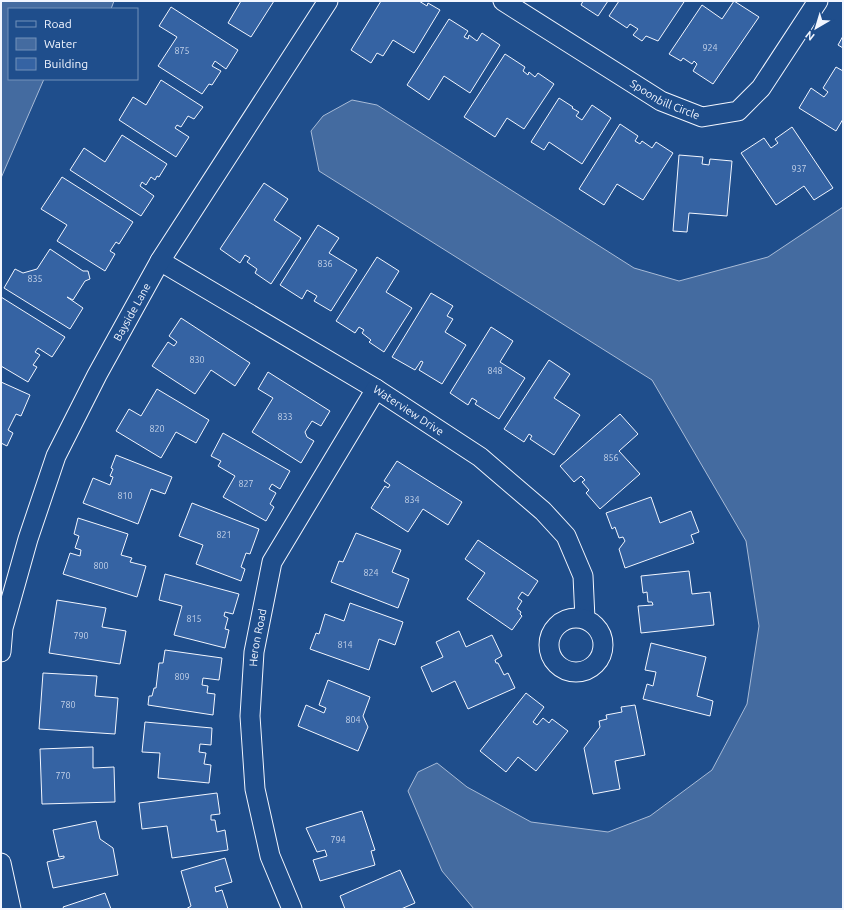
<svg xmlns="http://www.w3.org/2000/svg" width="844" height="910" font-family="Ubuntu,sans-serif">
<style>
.water{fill:#446ba0;stroke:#a8bbd7}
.building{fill:#3563a3;stroke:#f2f6ff}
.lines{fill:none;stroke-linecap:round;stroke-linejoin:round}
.street-casing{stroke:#f2f6ff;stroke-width:21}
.street{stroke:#1f4e8c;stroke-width:19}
.labels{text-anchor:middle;stroke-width:3;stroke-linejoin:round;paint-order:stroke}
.number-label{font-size:9px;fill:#c3d1e8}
.street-label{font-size:11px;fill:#f2f6ff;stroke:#1f4e8c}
</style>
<rect width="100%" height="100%" fill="#1f4e8c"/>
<g class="water">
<path d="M 1,1 L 114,1 L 111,9 L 9,9 L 9,79 L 44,79 L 1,178 Z"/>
<path d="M 352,100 L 377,105 L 634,268 L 679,281 L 768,257 L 843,207 L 843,909 L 474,909 L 442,871 L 408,791 L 418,772 L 437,763 L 467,787 L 531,822 L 608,832 L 650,816 L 712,770 L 747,704 L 759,626 L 746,541 L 652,380 L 319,171 L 311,131 L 323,116 Z"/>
</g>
<g class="building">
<path d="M 241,1 L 274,1 L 251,37 L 228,23 Z"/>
<path d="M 381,1 L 419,1 L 427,6 L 428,3 L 440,10 L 414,53 L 393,40 L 383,56 L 377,53 L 371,63 L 351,50 Z"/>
<path d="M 583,1 L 608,1 L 598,16 L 581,5 Z"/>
<path d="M 619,1 L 682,1 L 684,2 L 658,41 L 646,36 L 642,41 L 633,35 L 638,29 L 630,24 L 627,28 L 609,16 Z"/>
<path d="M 734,1 L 759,17 L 713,84 L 693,71 L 697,64 L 694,61 L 692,64 L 683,58 L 681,61 L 669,54 L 702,5 L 722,19 Z"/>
<path d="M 171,7 L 238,50 L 226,69 L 215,61 L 212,66 L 221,71 L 212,85 L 209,84 L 202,94 L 158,66 L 177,37 L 159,26 Z"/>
<path d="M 449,19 L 468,31 L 464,37 L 468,39 L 469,35 L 477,41 L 482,33 L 500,45 L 470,93 L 444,76 L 429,100 L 407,85 Z"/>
<path d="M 843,36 L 843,48 L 838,45 Z"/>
<path d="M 505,54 L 525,67 L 523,71 L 528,75 L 529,72 L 535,77 L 538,73 L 554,84 L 524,129 L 507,118 L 495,137 L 464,117 Z"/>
<path d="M 836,67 L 843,71 L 843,119 L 836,131 L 799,108 L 811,88 L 824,97 L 828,92 L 823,88 Z"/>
<path d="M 161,80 L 203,107 L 194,119 L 188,116 L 181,127 L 177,125 L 175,128 L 189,137 L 176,157 L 119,120 L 133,97 L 146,105 Z"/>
<path d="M 559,98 L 573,107 L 572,108 L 579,112 L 576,116 L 582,120 L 592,105 L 611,118 L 582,164 L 549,142 L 544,150 L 531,142 Z"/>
<path d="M 620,124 L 638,136 L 635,141 L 640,144 L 642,141 L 652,148 L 656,142 L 673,153 L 643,200 L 617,184 L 604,205 L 579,189 Z"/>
<path d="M 792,127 L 833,188 L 814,200 L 804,186 L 776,205 L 741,153 L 764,138 L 771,148 L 778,143 L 775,139 Z"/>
<path d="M 122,135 L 167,164 L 159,177 L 157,176 L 155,180 L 151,177 L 146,185 L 142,182 L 140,186 L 154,196 L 141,216 L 70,170 L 84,148 L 105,162 Z"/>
<path d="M 679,155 L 703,157 L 702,164 L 709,165 L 710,159 L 732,161 L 727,216 L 689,213 L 687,232 L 673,231 Z"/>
<path d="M 62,177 L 133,222 L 119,244 L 116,242 L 110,251 L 115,254 L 105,271 L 57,241 L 67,225 L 41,209 Z"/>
<path d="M 264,183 L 288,199 L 274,220 L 301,238 L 271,284 L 255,273 L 257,269 L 247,262 L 250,258 L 245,255 L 240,263 L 220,249 Z"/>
<path d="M 318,225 L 339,238 L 329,253 L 357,270 L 331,311 L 314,301 L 317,296 L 307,290 L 302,299 L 280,285 Z"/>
<path d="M 50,249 L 83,271 L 88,271 L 90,279 L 85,281 L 73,300 L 67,297 L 83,308 L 70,329 L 4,288 L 15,269 L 23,273 L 37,269 Z"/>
<path d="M 377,257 L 399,271 L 386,292 L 412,308 L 384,352 L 369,342 L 371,340 L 362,333 L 364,330 L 359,327 L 355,333 L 336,321 Z"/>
<path d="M 431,293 L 453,306 L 447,316 L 453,319 L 445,332 L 466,345 L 442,384 L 419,370 L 423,362 L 421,361 L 415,370 L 392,357 Z"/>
<path d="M 1,297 L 65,337 L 52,357 L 38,348 L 35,352 L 40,355 L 33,365 L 37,367 L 28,382 L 1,366 Z"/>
<path d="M 181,318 L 250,363 L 235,386 L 211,370 L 195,394 L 152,366 L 168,342 L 174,346 L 177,342 L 169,336 Z"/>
<path d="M 491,327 L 513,341 L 500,362 L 525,378 L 499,419 L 475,404 L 477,401 L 472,398 L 468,405 L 450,393 Z"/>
<path d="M 549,360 L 570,374 L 554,398 L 580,415 L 554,455 L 530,439 L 532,436 L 529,434 L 524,442 L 504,429 Z"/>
<path d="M 268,372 L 330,411 L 321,426 L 312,421 L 305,432 L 307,437 L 314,441 L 301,463 L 252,432 L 273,398 L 258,389 Z"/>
<path d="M 1,382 L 30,395 L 21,416 L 16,414 L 8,430 L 13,433 L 7,446 L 1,443 Z"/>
<path d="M 157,389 L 209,420 L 196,443 L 176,432 L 161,458 L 116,431 L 129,409 L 141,416 Z"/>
<path d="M 620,414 L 638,434 L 619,451 L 640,474 L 600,509 L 586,493 L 589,490 L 582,482 L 585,480 L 581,476 L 574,482 L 560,466 Z"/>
<path d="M 223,433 L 290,471 L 280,489 L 272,484 L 269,489 L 276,493 L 270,504 L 274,507 L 266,521 L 223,497 L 235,476 L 218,466 L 221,461 L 211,456 Z"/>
<path d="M 116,455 L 172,477 L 165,494 L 151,489 L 138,524 L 83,503 L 93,478 L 110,485 L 113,477 L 110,476 L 113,469 L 111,468 Z"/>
<path d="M 397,461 L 462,502 L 448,525 L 423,509 L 408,532 L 371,508 L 385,486 L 388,488 L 390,485 L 384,481 Z"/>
<path d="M 651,497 L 660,523 L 691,511 L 699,532 L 691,535 L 694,543 L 625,568 L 619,549 L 625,541 L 623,537 L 619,538 L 615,527 L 612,529 L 606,513 Z"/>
<path d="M 192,503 L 259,529 L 250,554 L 246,553 L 241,567 L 245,569 L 241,581 L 196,564 L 203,545 L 179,536 Z"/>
<path d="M 78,518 L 128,534 L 121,555 L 132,558 L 130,562 L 146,566 L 137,597 L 63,574 L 70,553 L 80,556 L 81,550 L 75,548 L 79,536 L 74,534 Z"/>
<path d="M 356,533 L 401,550 L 392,572 L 409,579 L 398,608 L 331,582 L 339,561 L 343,562 Z"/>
<path d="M 478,540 L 538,581 L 528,596 L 522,592 L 518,598 L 522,601 L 517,609 L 521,612 L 520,614 L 522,616 L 512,630 L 467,599 L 485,573 L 465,559 Z"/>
<path d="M 689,571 L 692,594 L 710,592 L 714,625 L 641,633 L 638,606 L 653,605 L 652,602 L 648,602 L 647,592 L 643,593 L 641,576 Z"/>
<path d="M 165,574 L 239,594 L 233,614 L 225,612 L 224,616 L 228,618 L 225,629 L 229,630 L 225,648 L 174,635 L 182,606 L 159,600 Z"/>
<path d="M 57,600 L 106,608 L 102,627 L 126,631 L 120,664 L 49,653 Z"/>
<path d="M 350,603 L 403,622 L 395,645 L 379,639 L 369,670 L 310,649 L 316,633 L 319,634 L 325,614 L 344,621 Z"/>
<path d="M 459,631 L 466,647 L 492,635 L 502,656 L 495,660 L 496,663 L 498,663 L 504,675 L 508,673 L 515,688 L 468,709 L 455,681 L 432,692 L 421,667 L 443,657 L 436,642 Z"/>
<path d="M 651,643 L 706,657 L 697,696 L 713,701 L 710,716 L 643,699 L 647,684 L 653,686 L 656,672 L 645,670 Z"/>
<path d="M 165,650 L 222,658 L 219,680 L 203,678 L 202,685 L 208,686 L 207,693 L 215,694 L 213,715 L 148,705 L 149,696 L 152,696 L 154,688 L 156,688 L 159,663 L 163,663 Z"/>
<path d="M 43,673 L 97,676 L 95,696 L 118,698 L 115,734 L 39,729 Z"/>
<path d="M 328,680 L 370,697 L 363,716 L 368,727 L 358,751 L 298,726 L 306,705 L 324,713 L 326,708 L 319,705 Z"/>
<path d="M 526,693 L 544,707 L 533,722 L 537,725 L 543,718 L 549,723 L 552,719 L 568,731 L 536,771 L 518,757 L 506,772 L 480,751 Z"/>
<path d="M 635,705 L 645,755 L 615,761 L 620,789 L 593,794 L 584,748 L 600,727 L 599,721 L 607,719 L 606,715 L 622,712 L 621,707 Z"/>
<path d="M 145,722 L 212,728 L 211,745 L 200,744 L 199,752 L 206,753 L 204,764 L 211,765 L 209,783 L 158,778 L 160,753 L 142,752 Z"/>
<path d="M 93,747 L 93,768 L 114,767 L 115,802 L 42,804 L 40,749 Z"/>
<path d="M 217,793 L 220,814 L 211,815 L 211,820 L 215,820 L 217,832 L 225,830 L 228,850 L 172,858 L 167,826 L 142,829 L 139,803 Z"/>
<path d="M 362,811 L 375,850 L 371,851 L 375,865 L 320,881 L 313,860 L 327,856 L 325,850 L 317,852 L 306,828 Z"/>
<path d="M 96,821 L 100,839 L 113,848 L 118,875 L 53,888 L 47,862 L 64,858 L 64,856 L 59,857 L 53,830 Z"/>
<path d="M 225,858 L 232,882 L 215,887 L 216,892 L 222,890 L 228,909 L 186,909 L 191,906 L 181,871 Z"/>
<path d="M 400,870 L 415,903 L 401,909 L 345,909 L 340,896 Z"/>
<path d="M 105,893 L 111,909 L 64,909 L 63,907 Z"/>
</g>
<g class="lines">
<defs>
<g id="street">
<path id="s1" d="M 503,1 L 661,101 L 702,117 L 738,111 L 761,88 L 818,1"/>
<path id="s2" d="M 160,261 L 376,389 L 480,457 L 543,511 L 566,536 L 583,576 L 585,619"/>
<circle cx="576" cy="645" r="27"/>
<path id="s3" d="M 1,652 L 3,628 L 28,539 L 56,456 L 97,375 L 160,261 L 328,1"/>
<path d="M 1,863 L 11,909"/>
<path id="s4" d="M 292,909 L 270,856 L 255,789 L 250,716 L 254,652 L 272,562 L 376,389"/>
</g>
</defs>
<use href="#street" class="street-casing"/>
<use href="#street" class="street"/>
</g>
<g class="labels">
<g class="number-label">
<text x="710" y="51">924</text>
<text x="182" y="54">875</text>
<text x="799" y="172">937</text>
<text x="325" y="267">836</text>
<text x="35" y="282">835</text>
<text x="197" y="363">830</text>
<text x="495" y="374">848</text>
<text x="285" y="420">833</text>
<text x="157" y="432">820</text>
<text x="611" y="461">856</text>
<text x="246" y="487">827</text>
<text x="125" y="499">810</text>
<text x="412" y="503">834</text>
<text x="224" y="538">821</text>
<text x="101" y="569">800</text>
<text x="371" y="576">824</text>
<text x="194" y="622">815</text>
<text x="81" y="639">790</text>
<text x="345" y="648">814</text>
<text x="182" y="680">809</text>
<text x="68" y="708">780</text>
<text x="353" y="723">804</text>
<text x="63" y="779">770</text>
<text x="338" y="843">794</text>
</g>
<g class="street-label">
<text dy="4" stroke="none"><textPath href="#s1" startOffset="190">Spoonbill Circle</textPath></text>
<text dy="4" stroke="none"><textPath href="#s3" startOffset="367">Bayside Lane</textPath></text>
<text dy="4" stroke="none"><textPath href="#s2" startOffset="290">Waterview Drive</textPath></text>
<text dy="4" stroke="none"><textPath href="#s4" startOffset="278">Heron Road</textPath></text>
</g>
</g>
<rect width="844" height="910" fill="none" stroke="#f2f6ff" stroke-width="4"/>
<rect x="8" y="8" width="130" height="72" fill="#1f4e8c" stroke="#7391ba"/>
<rect x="16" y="21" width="20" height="6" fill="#1f4e8c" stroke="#7391ba"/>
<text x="44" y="28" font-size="12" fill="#f2f6ff">Road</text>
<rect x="16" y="38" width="20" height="12" fill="#446ba0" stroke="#7391ba"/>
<text x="44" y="48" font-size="12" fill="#f2f6ff">Water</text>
<rect x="16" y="58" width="20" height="12" fill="#3563a3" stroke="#7391ba"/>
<text x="44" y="68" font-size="12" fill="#f2f6ff">Building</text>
<g transform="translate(816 28) rotate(218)" stroke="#1f4e8c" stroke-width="3" paint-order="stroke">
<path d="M0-3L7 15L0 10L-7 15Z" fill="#f2f6ff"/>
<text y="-6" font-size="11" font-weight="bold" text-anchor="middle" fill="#f2f6ff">N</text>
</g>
</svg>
